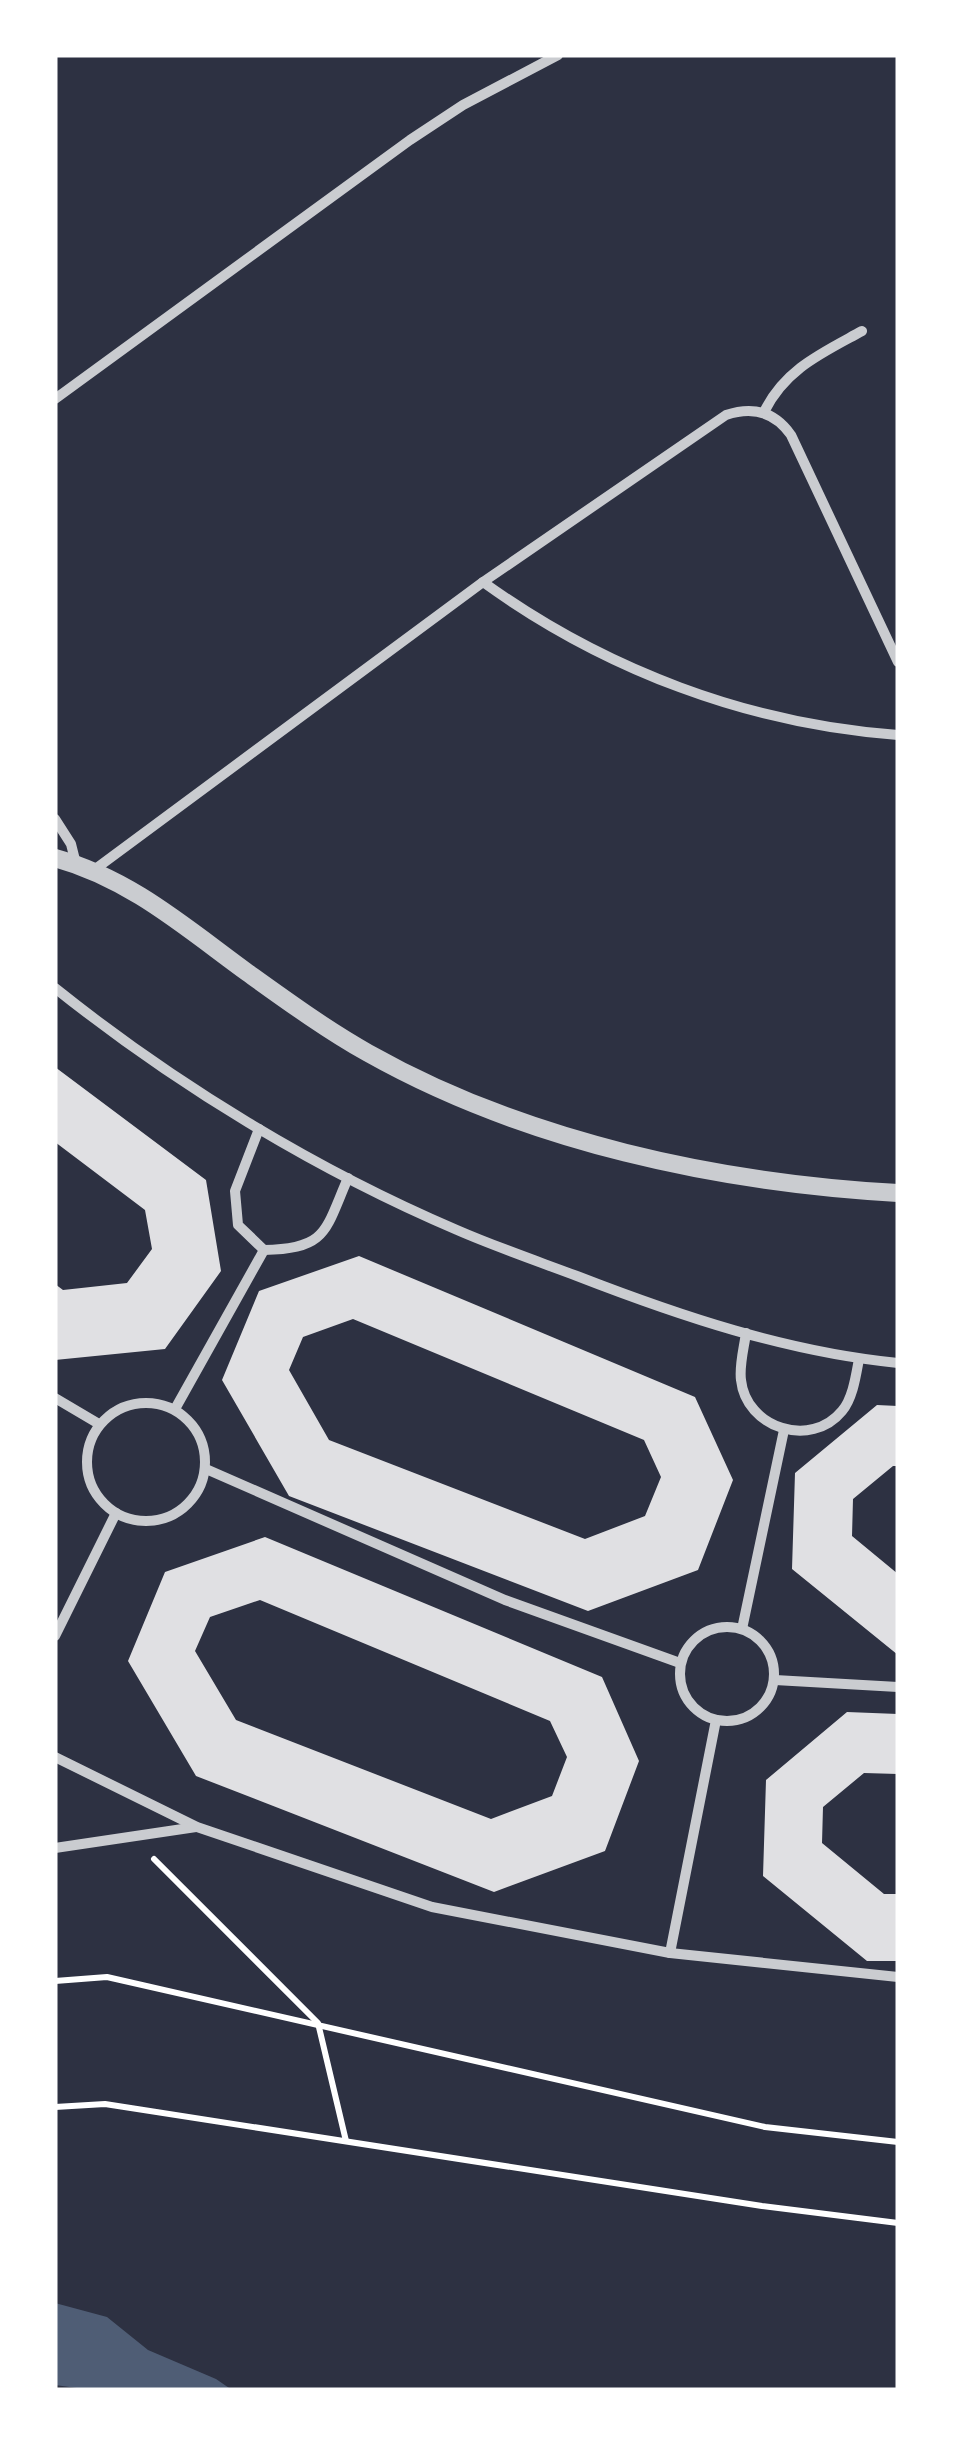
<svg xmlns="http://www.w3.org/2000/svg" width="953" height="2445" font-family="'Golos Text',sans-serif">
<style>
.water{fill:#4f5d75}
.building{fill:#e0e0e3;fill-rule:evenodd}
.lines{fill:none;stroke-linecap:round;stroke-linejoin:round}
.path{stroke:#fff;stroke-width:6}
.minor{stroke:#caccd0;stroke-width:10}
.tertiary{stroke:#caccd0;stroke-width:18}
</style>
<rect width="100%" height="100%" fill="#2d3142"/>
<path class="water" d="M 55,2303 L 107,2317 L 148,2350 L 216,2379 L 232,2390 L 91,2390 L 55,2385 Z"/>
<g class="building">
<path d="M 55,1067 L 206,1180 L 221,1271 L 165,1349 L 55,1360 L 55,1284 L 63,1290 L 127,1283 L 152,1249 L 145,1210 L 55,1142 Z"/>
<path d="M 359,1256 L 695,1397 L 733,1480 L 698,1570 L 588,1611 L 289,1496 L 222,1380 L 259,1291 ZM 353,1319 L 644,1440 L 661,1477 L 645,1516 L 585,1539 L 329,1440 L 289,1370 L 303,1337 Z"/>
<path d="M 877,1405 L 898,1406 L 898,1466 L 893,1466 L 853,1499 L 852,1536 L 898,1574 L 898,1655 L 792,1569 L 795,1473 Z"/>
<path d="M 265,1537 L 602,1677 L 639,1761 L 605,1851 L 494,1892 L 196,1776 L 128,1661 L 165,1572 ZM 260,1600 L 550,1721 L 567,1757 L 552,1796 L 491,1819 L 236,1720 L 195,1651 L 210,1617 Z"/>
<path d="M 847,1712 L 898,1714 L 898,1774 L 864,1773 L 823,1807 L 822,1843 L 884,1894 L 898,1894 L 898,1961 L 867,1961 L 763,1876 L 766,1780 Z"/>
</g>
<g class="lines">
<g class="path">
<path d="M 154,1859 L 318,2023 L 346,2141"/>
<path d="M 55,1981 L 107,1977 L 765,2127 L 898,2142"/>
<path d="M 55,2107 L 105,2104 L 762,2206 L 898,2223"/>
</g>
<g class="minor">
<path d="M 55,399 L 410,140 L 463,105 L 558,55"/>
<path d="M 764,412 C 785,369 822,353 862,331"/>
<path d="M 483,582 C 605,670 748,724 898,735"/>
<path d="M 55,819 L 71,844 L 76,864"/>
<path d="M 94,870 L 483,582 L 726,415 C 753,406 775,412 791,435 L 898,662"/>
<path d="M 55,988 C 175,1084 316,1170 457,1230 C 496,1247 537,1261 577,1276 C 680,1316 787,1352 898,1363"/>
<path d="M 259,1129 L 235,1191 L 238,1225 L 264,1250 C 328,1249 325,1230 348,1178"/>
<path d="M 746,1333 C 744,1348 739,1366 741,1380 C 746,1428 811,1449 842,1411 C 853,1398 856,1375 859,1359"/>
<path d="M 55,1398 L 99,1424"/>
<circle cx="146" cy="1462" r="59"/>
<path d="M 175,1409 L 264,1250"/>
<path d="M 206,1469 L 505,1600 L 680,1663"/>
<circle cx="727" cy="1674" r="47"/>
<path d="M 742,1629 L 784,1430"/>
<path d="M 55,1636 L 116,1513"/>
<path d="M 775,1680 L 898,1687"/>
<path d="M 55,1757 L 197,1827 L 432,1907 L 670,1953 L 898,1977"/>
<path d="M 55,1848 L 196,1827"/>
<path d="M 670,1953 L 716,1720"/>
</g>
<path class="tertiary" d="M 55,858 C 131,879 186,928 248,973 C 287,1001 327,1030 368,1053 C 526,1142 719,1183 898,1193"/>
</g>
<rect width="953" height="2445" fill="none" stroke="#ffffff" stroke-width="115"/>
</svg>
